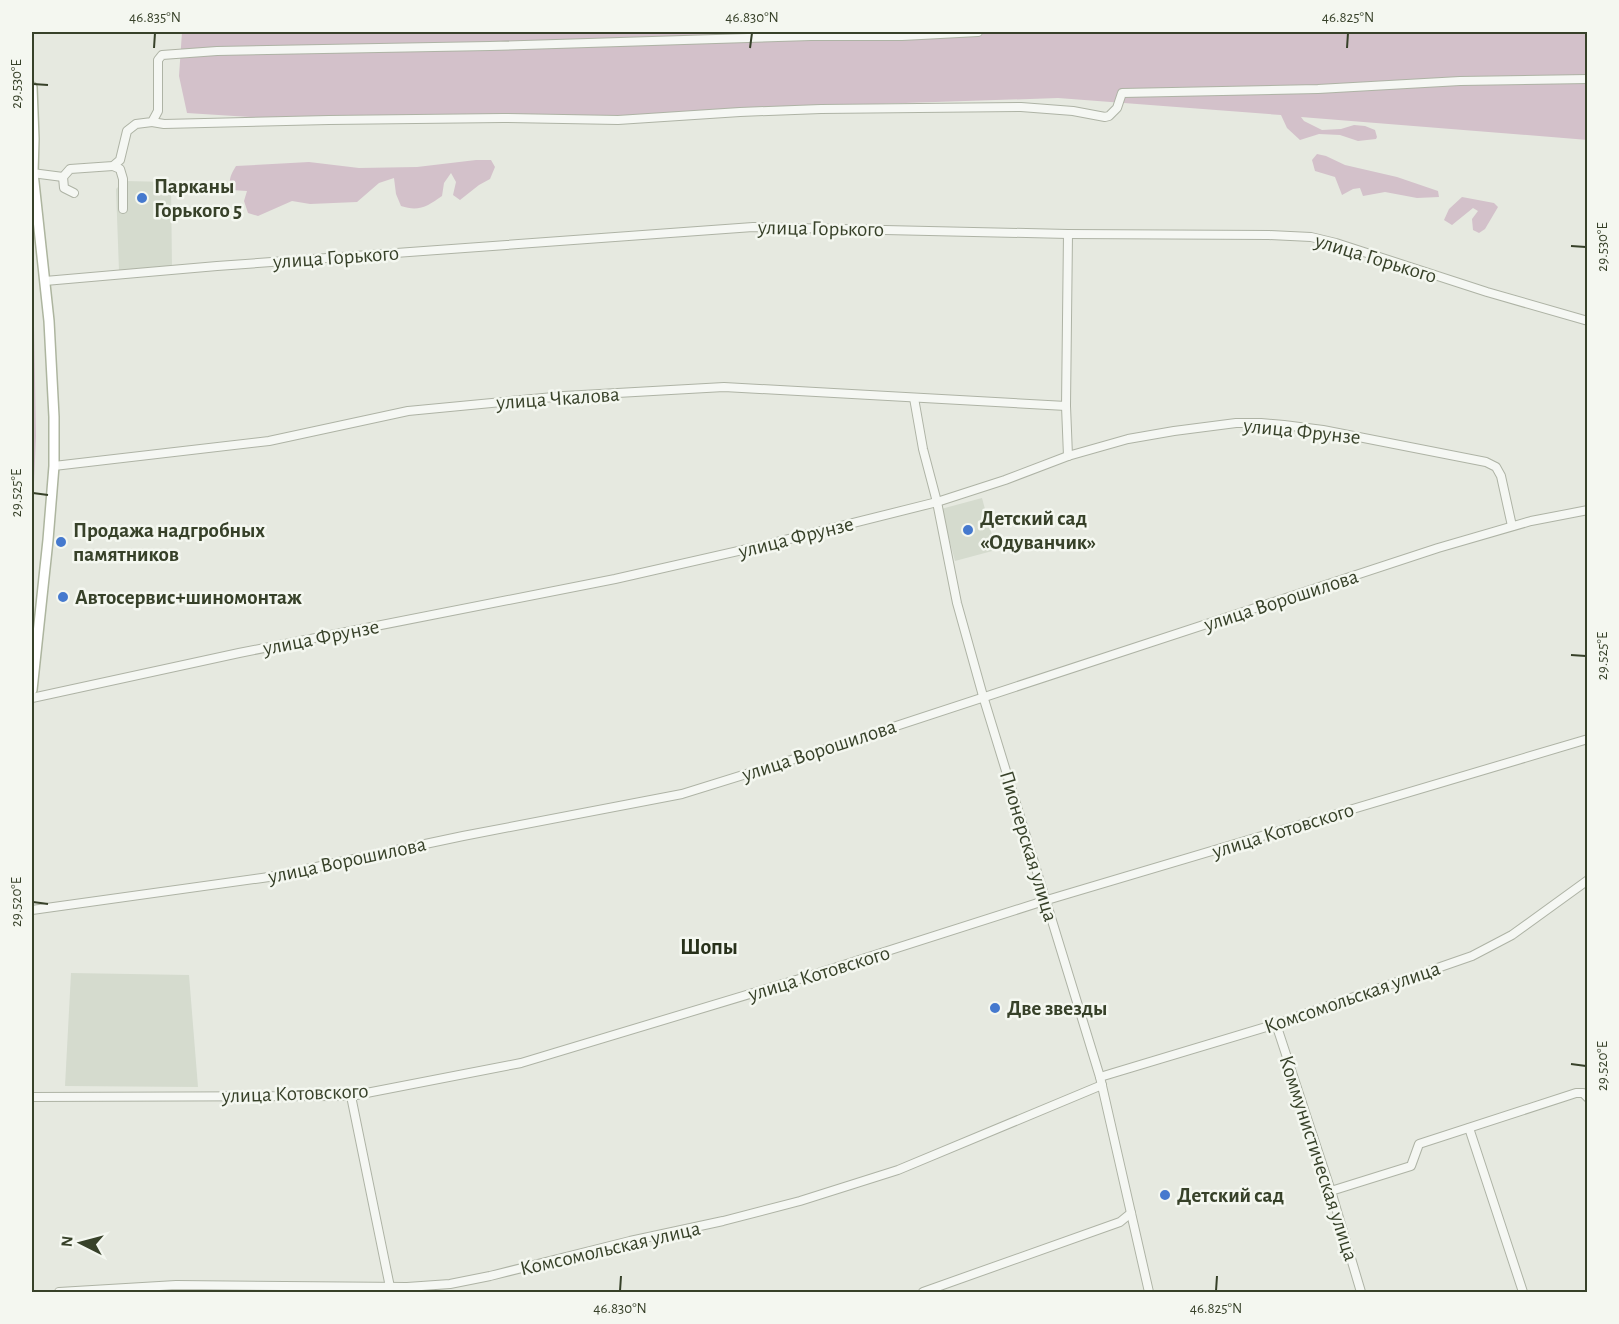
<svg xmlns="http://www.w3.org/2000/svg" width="1619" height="1324" font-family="'Alegreya Sans',sans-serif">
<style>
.built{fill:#d5dbce}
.green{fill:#d3c1ca}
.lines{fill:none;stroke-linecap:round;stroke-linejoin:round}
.minor-casing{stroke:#aeb3a5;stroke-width:10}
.major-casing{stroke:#adb59f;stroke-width:12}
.minor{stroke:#f5f7f3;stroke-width:8}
.major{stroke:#fff;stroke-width:9}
.ticks{fill:none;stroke:#374129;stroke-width:2}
.poi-dot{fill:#4579ce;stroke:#f4f7f0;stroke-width:2}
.labels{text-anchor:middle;stroke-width:5;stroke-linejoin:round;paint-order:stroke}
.poi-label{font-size:21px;font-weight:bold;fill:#374129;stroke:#f4f7f0;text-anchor:start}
.street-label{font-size:21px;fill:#374129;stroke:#f4f7f0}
.neighbourhood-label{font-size:22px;font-weight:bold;fill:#28311b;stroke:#f4f7f0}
.neatline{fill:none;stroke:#374129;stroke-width:2}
.ticks-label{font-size:15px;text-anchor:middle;fill:#374129}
</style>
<rect width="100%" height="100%" fill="#e6e9e0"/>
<g class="built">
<path d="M 124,181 L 171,182 L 172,267 L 119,271 L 116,189 Z"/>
<path d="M 982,498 L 996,550 L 955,561 L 941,509 Z"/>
<path d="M 71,973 L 189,975 L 198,1087 L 65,1086 Z"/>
</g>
<g class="green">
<path d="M 182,32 L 1587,32 L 1588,140 L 1301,117 L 1304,121 L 1322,130 L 1341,129 L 1354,125 L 1365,126 L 1375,130 L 1377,137 L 1376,139 L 1358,141 L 1340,135 L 1319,134 L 1300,140 L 1287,128 L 1281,115 L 1058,98 L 757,108 L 610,117 L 250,117 L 187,113 L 179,76 Z"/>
<path d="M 1317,154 L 1326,156 L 1345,165 L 1397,177 L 1438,191 L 1439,197 L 1417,198 L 1385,192 L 1363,196 L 1360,188 L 1353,189 L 1342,195 L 1335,177 L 1315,171 L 1312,160 Z"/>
<path d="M 476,160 L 491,160 L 495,167 L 490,179 L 479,185 L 460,200 L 453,195 L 456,182 L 451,173 L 444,183 L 442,196 C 428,206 419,212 401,206 L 396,194 L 394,178 L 379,183 L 357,202 L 310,204 L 292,201 L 258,216 L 248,213 L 244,201 L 247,191 L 231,190 C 228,180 231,174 236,166 L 309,162 L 359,168 L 417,167 Z"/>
<path d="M 1462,197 L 1494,203 L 1498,207 L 1485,229 L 1479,233 L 1473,230 L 1472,219 L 1478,211 L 1473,208 L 1452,225 L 1444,220 L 1449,209 Z"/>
<path d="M 34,326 L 36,436 L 32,529 L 32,327 Z"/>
</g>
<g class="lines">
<defs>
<g id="minor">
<path d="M 152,122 L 164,124 L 329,120 L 503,118 L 618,120 L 740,112 L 821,109 L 1021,107 L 1073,111 L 1105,117 L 1109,116 L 1117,108 L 1122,93 L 1318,89 L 1460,81 L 1588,79"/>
<path d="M 113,166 L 120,169 L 123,179 L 123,209"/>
<path d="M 32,173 L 63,177"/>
<path d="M 74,193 L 64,188 L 63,177 L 70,169 L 113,166 L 120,160 L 127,131 L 136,124 L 152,122 L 158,111 L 158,60 L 162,55 L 217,51 L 490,46 L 811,36 L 902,36 L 978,32"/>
<path d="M 1068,234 L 1066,406 L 1068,456"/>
<path d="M 45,281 L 217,266 L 753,227 L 1068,234 L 1269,235 L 1311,237 L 1336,243 L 1487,292 L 1588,321"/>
<path d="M 914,398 L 923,449 L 937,502 L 957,603 L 983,696 L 1100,1077 L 1149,1292"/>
<path d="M 54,466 L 269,441 L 408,411 L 564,396 L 724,387 L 1066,406"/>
<path d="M 32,698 L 239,653 L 615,579 L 773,543 L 937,502 L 1005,480 L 1068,456 L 1128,439 L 1174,431 L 1236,423 L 1261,423 L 1284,425 L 1323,430 L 1486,462 L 1496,467 L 1501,476 L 1512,526"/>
<path d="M 32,910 L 269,877 L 463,836 L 682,794 L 817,752 L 1438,548 L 1531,521 L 1588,510"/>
<path d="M 1276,1024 L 1331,1191 L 1361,1292"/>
<path d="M 1100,1077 L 1276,1024 L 1472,956 L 1512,935 L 1588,880"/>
<path d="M 351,1096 L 391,1292"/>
<path d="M 32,1097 L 351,1096 L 521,1063 L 806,977 L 1047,900 L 1588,739"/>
<path d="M 1469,1128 L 1523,1292"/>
<path d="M 1331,1191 L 1411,1166 L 1419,1144 L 1576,1093 L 1583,1093 L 1588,1098"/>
<path d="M 59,1292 L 176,1285 L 407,1287 L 450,1284 L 490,1276 L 630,1241 L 723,1221 L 800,1201 L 898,1170 L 1102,1085"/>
<path d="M 923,1292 L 1120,1222 L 1131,1213"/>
</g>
<path id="major" d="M 32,87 L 34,139 L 33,173 L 49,321 L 54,417 L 54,466 L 48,540 L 32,690"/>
</defs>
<use href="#minor" class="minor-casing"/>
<use href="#major" class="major-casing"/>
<use href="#minor" class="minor"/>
<use href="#major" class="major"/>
</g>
<path class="ticks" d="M 154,48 L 155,33M 750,48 L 752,33M 1347,48 L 1348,33M 33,84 L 48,85M 1571,246 L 1586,247M 33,493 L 48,495M 1571,655 L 1586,656M 33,902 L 48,904M 1571,1064 L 1586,1066M 620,1291 L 621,1276M 1216,1291 L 1217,1276"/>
<g class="poi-dot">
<circle cx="142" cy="198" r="6"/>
<circle cx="968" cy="530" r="6"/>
<circle cx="61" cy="542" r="6"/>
<circle cx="63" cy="597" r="6"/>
<circle cx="995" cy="1008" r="6"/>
<circle cx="1165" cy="1195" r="6"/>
</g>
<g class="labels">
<g class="poi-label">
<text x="154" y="193">Парканы<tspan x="154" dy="24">Горького 5</tspan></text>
<text x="980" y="525">Детский сад<tspan x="980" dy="24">«Одуванчик»</tspan></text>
<text x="73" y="537">Продажа надгробных<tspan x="73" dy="24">памятников</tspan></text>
<text x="75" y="604">Автосервис+шиномонтаж</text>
<text x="1007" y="1015">Две звезды</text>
<text x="1177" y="1202">Детский сад</text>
</g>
<g class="street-label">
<text transform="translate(821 228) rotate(1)" y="7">улица Горького</text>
<text transform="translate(336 257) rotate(-4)" y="7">улица Горького</text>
<text transform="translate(1376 258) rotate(17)" y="7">улица Горького</text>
<text transform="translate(558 398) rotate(-4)" y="7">улица Чкалова</text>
<text transform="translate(1302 431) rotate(6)" y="7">улица Фрунзе</text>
<text transform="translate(796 537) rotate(-14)" y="7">улица Фрунзе</text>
<text transform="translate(1281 600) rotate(-18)" y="7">улица Ворошилова</text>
<text transform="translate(321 637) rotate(-11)" y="7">улица Фрунзе</text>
<text transform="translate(819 750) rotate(-18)" y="7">улица Ворошилова</text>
<text transform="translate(1283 830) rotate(-17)" y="7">улица Котовского</text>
<text transform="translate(1029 846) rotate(73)" y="7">Пионерская улица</text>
<text transform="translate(347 860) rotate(-12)" y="7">улица Ворошилова</text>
<text transform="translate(819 973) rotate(-17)" y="7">улица Котовского</text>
<text transform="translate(1352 997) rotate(-19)" y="7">Комсомольская улица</text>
<text transform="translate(295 1093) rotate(-2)" y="7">улица Котовского</text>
<text transform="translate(1319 1158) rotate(72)" y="7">Коммунистическая улица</text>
<text transform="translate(610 1248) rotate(-13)" y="7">Комсомольская улица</text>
</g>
<g class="neighbourhood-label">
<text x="709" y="954">Шопы</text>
</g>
</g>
<rect width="1619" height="1324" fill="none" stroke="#f4f7f0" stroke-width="66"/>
<g transform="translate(81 1243) rotate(276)" stroke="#f4f7f0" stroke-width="4.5" paint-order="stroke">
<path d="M0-4.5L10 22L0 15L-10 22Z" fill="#374129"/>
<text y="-9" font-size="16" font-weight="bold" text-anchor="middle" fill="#374129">N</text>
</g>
<rect x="33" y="33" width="1553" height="1258" class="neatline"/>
<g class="ticks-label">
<text x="155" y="22">46.835°N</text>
<text x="752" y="22">46.830°N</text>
<text x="1348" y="22">46.825°N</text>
<text transform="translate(16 84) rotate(-90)" y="5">29.530°E</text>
<text transform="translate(1602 247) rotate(-90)" y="5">29.530°E</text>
<text transform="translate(16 493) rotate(-90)" y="5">29.525°E</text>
<text transform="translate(1602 656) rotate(-90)" y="5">29.525°E</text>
<text transform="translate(16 902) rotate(-90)" y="5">29.520°E</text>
<text transform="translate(1602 1066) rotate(-90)" y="5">29.520°E</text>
<text x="620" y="1313">46.830°N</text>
<text x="1216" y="1313">46.825°N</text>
</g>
</svg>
